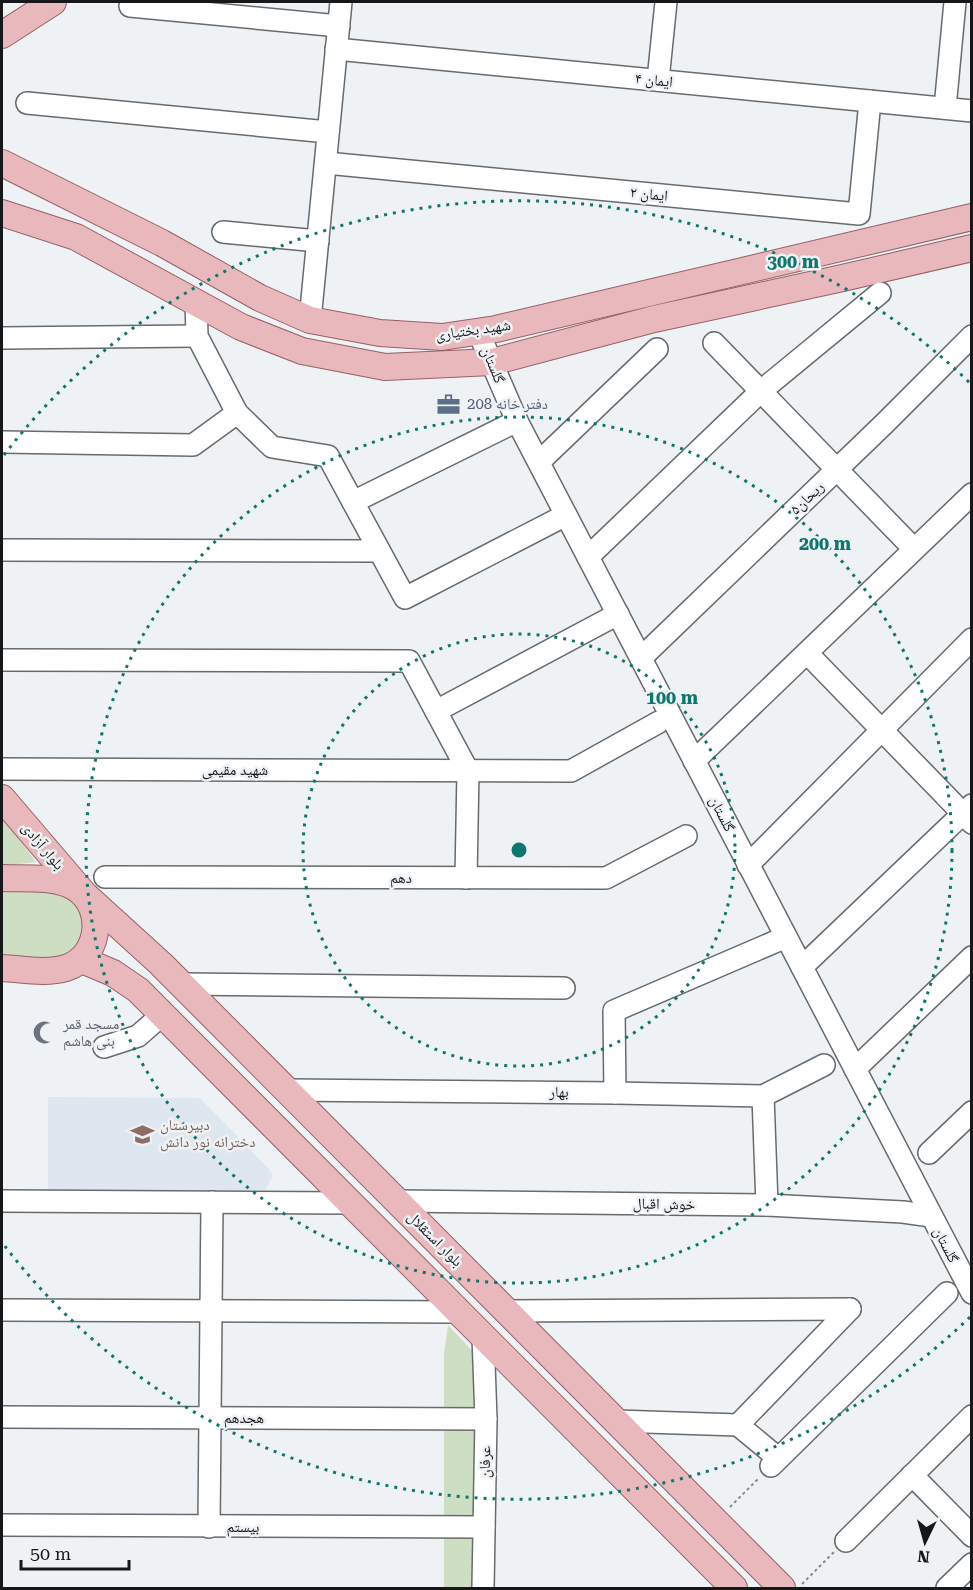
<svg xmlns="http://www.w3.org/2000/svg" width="973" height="1590" font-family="'Roboto Serif','Noto Naskh Arabic',serif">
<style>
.built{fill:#dee6ef}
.green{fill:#cedec3}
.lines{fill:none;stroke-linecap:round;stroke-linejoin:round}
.minor-casing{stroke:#686b6d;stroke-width:24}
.major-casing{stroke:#956067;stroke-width:28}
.path{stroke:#87898b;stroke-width:2;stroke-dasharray:3 3;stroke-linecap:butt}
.minor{stroke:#fff;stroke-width:21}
.major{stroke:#e8b8bd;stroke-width:26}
.ring{fill:none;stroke:#0f766e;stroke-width:3;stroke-dasharray:3 6}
.labels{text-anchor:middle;stroke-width:5;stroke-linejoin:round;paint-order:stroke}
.street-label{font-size:15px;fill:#161718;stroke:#eff2f5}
.service-label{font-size:15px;fill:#4e5e75;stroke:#eff2f5;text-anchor:start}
.worship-label{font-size:15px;fill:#5b616d;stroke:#eff2f5;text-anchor:start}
.education-label{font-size:15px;fill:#785e54;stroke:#eff2f5;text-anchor:start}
.centre{fill:#0f766e;stroke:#eff2f5;stroke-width:3}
.ring-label{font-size:18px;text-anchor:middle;font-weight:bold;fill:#0f766e;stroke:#eff2f5;stroke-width:5;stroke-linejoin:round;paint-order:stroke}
</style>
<rect width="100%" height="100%" fill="#eff2f5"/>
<path class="built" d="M 48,1097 L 200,1098 L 270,1170 L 273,1176 L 265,1190 L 48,1190 Z"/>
<g class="green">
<path d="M 2,816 L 36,862 L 2,866 Z"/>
<path d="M 31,889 C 60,893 66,891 85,916 L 83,936 L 73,956 L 52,961 L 2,958 L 2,890 Z"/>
<path d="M 448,1325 L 478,1357 L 475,1588 L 444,1588 L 444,1353 Z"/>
</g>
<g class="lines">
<defs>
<g id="minor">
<path d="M 130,6 L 339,26"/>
<path d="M 336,49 L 972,111"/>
<path d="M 658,80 L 666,2"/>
<path d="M 27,103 L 328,132"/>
<path d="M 945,108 L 955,2"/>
<path d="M 326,163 L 859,214 L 870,101"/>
<path d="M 223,232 L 318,241"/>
<path d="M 196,302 L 197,336 L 237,413 L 272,447 L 328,456 L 405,598 L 566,515"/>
<path d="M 310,320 L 341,2"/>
<path d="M 478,331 L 517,421 L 972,1293"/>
<path d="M 2,338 L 197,336"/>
<path d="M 714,343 L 914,549"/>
<path d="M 2,442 L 193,445 L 237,413"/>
<path d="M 539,462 L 657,349"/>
<path d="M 353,502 L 517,421"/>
<path d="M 2,550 L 379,551"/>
<path d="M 588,557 L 761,391 L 880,293"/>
<path d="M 807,653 L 972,823"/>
<path d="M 641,658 L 884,424 L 972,336"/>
<path d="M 2,660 L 409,661 L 468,771 L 466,878"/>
<path d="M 436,711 L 618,614"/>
<path d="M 694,761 L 972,494"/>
<path d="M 2,769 L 571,771 L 659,722"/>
<path d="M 748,865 L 972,639"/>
<path d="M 105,877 L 606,878 L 686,836"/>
<path d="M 802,967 L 972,805"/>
<path d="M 181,984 L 564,988"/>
<path d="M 104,1047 L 138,1036 L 163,1014"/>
<path d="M 855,1069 L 972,957"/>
<path d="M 287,1090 L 615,1093 L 763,1096 L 824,1065"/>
<path d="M 615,1093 L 614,1011 L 786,937"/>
<path d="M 763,1096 L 767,1205"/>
<path d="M 929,1153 L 972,1112"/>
<path d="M 2,1201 L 350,1203"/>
<path d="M 397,1201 L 767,1205 L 903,1212 L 931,1216"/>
<path d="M 2,1310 L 459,1312"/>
<path d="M 506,1311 L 850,1309"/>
<path d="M 483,1336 L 486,1419 L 483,1588"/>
<path d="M 2,1417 L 486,1419"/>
<path d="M 616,1421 L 738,1425"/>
<path d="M 738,1425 L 850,1309"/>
<path d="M 738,1425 L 778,1458"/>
<path d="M 771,1466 L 947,1293"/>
<path d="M 912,1475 L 972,1536"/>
<path d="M 2,1525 L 484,1527"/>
<path d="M 209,1527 L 212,1202"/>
<path d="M 846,1541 L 972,1416"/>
<path d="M 947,1588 L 972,1564"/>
</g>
<g id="major">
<path d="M 2,35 L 53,2"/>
<path d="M 2,163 L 162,243 L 260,298 L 310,320 L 380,333 L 442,337 L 496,329 L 972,217"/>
<path d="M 2,213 L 76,237 L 241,327 L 302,351 L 385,367 L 492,362 L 654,319 L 838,279 L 972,248"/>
<path d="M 2,798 L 84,894 L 161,964 L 782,1588"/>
<path d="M 2,878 C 23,879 50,876 70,885 C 106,901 103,956 66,968 C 46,974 22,969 2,968"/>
<path d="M 82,960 L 113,973 L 138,990 L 734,1588"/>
</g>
</defs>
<use href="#minor" class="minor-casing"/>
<use href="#major" class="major-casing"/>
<g class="path">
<path d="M 730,1507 L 758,1479"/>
<path d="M 802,1584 L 834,1552"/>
</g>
<use href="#minor" class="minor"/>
<use href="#major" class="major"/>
</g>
<g class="ring">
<circle cx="519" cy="850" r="216"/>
<circle cx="519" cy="850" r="433"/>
<path d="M970 1317A649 649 0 0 1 4 1245M4 455A649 649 0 0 1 970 383"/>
</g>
<defs>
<symbol id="office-bare" viewBox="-9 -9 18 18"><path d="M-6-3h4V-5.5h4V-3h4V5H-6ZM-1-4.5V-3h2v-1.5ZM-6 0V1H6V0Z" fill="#5c6f8a" stroke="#eff2f5" stroke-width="2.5" paint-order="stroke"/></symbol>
<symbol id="mosque-bare" viewBox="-9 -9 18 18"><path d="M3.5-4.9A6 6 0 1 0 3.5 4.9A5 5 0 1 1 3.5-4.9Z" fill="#6b7280" stroke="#eff2f5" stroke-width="2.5" paint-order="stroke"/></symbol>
<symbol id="school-bare" viewBox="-9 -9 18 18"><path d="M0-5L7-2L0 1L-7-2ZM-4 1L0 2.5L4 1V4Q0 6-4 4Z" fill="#8d6e63" stroke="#eff2f5" stroke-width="2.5" paint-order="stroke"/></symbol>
</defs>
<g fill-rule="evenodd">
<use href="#office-bare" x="432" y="388" width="33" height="33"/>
<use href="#mosque-bare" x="28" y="1016" width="33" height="33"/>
<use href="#school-bare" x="126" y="1118" width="33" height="33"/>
</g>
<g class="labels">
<g class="street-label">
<text transform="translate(654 80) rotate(6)" y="5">ایمان ۴</text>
<text transform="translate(649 194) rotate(6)" y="5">ایمان ۲</text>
<text transform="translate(473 330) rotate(-8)" y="5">شهید بختیاری</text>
<text transform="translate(493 365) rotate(67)" y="5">گلستان</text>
<text transform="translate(807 498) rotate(-44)" y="5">ریحان۵</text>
<text x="235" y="775">شهید مقیمی</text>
<text transform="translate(722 814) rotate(63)" y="5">گلستان</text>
<text transform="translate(43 846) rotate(50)" y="5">بلوار آزادی</text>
<text x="401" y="883">دهم</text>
<text x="559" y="1097">بهار</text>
<text transform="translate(664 1204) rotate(1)" y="5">خوش اقبال</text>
<text transform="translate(435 1239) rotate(45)" y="5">بلوار استقلال</text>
<text transform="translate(946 1245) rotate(63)" y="5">گلستان</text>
<text x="244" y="1423">هجدهم</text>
<text transform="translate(485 1462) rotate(-89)" y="5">عرفان</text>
<text x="243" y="1532">بیستم</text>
</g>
<g class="service-label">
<text x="467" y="409">دفتر خانه 208</text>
</g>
<g class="worship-label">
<text x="63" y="1029">مسجد قمر<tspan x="63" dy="17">بنی هاشم</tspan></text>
</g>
<g class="education-label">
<text x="160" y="1130">دبیرستان<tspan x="160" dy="17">دخترانه نور دانش</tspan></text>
</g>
</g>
<circle cx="519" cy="850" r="9" class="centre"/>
<g class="ring-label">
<text x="793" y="268">300 m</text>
<text x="825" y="550">200 m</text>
<text x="672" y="704">100 m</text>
</g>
<rect width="973" height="1590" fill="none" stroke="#161718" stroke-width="6"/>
<g transform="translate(925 1542) rotate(185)" stroke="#eff2f5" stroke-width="4.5" paint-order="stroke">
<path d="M0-4.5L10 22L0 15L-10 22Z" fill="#161718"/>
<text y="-9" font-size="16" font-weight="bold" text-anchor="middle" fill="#161718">N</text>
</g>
<path d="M21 1560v9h108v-9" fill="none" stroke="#161718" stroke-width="3"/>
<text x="30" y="1560" font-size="18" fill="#161718" stroke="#eff2f5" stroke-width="4.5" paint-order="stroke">50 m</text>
</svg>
